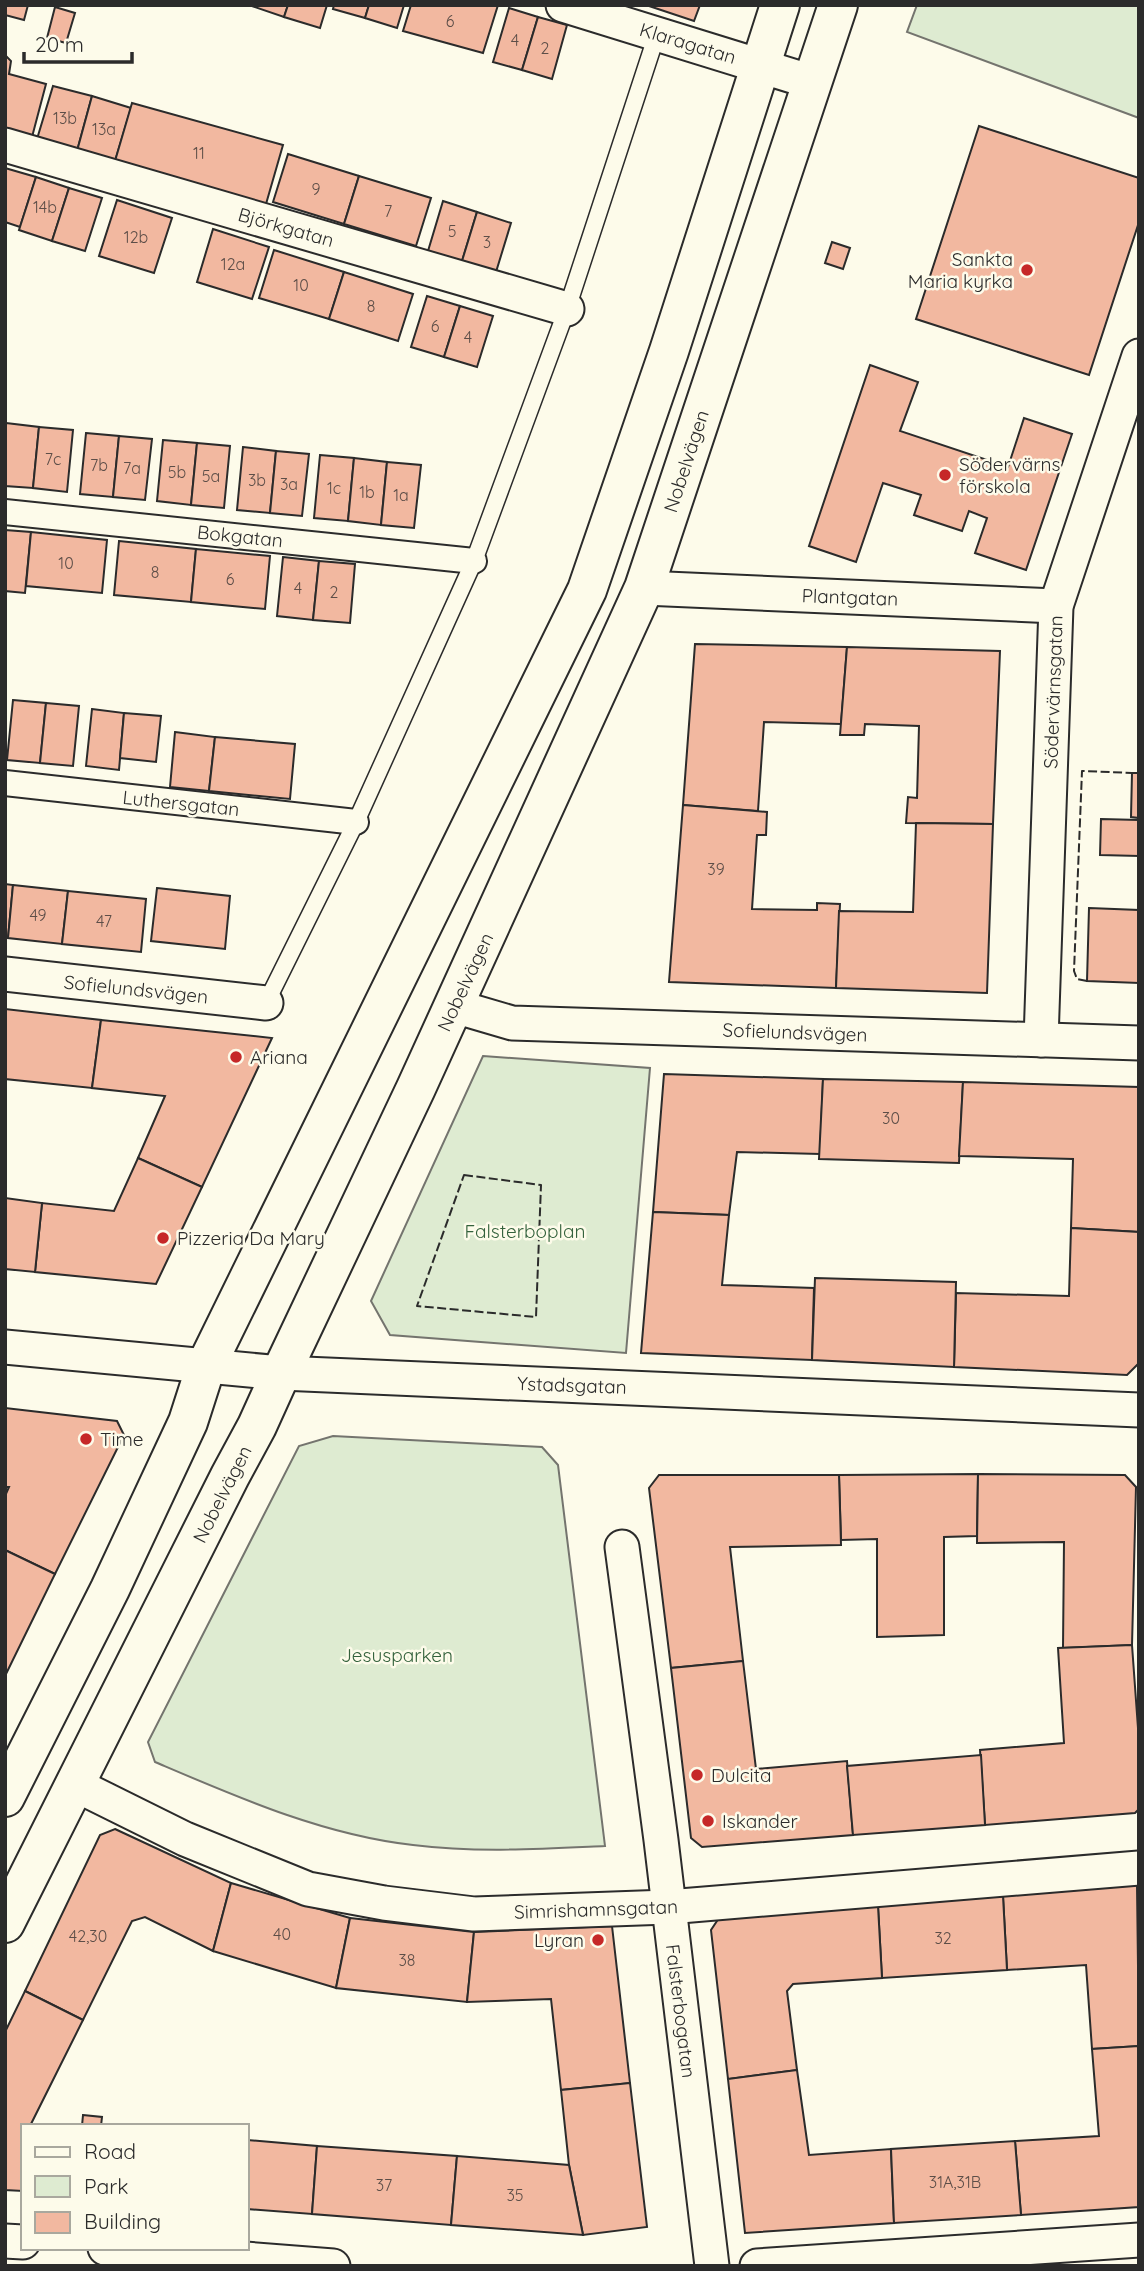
<svg xmlns="http://www.w3.org/2000/svg" width="1144" height="2271" font-family="Quicksand,sans-serif">
<style>
.green{fill:#deebd1;stroke:#74746e;stroke-width:2}
.building{fill:#f2b8a0;stroke:#2b2b2b;stroke-width:2}
.lines{fill:none;stroke-linecap:round;stroke-linejoin:round}
.service-casing{stroke:#2b2b2b;stroke-width:19}
.pedestrian-casing{stroke:#2b2b2b;stroke-width:28}
.minor-casing{stroke:#2b2b2b;stroke-width:37}
.secondary-casing{stroke:#2b2b2b;stroke-width:42}
.service{stroke:#fdfbea;stroke-width:16}
.pedestrian{stroke:#fdfbea;stroke-width:24}
.minor{stroke:#fdfbea;stroke-width:33}
.secondary{stroke:#fdfbea;stroke-width:38}
.fence{stroke:#2b2b2b;stroke-width:2;stroke-dasharray:9 3.5;stroke-linecap:butt}
.poi-dot{fill:#c62828;stroke:#fdfbea;stroke-width:2.5}
.labels{text-anchor:middle;stroke-width:5;stroke-linejoin:round;paint-order:stroke}
.number-label{font-size:16px;fill:#5d4e48}
.street-label{font-size:19px;fill:#2b2b2b;stroke:#fdfbea}
.poi-label{font-size:19px;fill:#2b2b2b;stroke:#fdfbea;text-anchor:start}
.park-label{font-size:19px;fill:#34623c;stroke:#fdfbea}
</style>
<rect width="100%" height="100%" fill="#fdfbea"/>
<g class="green">
<path d="M 917,5 L 1139,5 L 1139,118 L 907,32 Z"/>
<path d="M 483,1056 L 650,1068 L 626,1353 L 390,1335 L 371,1301 Z"/>
<path d="M 333,1436 L 542,1447 L 558,1465 L 605,1846 C 540,1849 477,1853 413,1845 C 323,1835 237,1797 155,1762 L 148,1742 L 299,1446 Z"/>
</g>
<g class="building">
<path d="M 5,5 L 28,5 L 24,20 L 5,15 Z"/>
<path d="M 249,5 L 288,5 L 284,17 Z"/>
<path d="M 288,5 L 327,5 L 320,28 L 284,17 Z"/>
<path d="M 334,5 L 369,5 L 365,18 L 333,9 Z"/>
<path d="M 369,5 L 404,5 L 397,28 L 365,18 Z"/>
<path d="M 411,5 L 498,5 L 483,53 L 403,31 Z"/>
<path d="M 646,5 L 700,5 L 694,21 Z"/>
<path d="M 55,7 L 75,13 L 66,43 L 47,38 Z"/>
<path d="M 509,8 L 538,17 L 522,70 L 493,62 Z"/>
<path d="M 538,17 L 567,25 L 552,79 L 522,70 Z"/>
<path d="M 5,55 L 11,61 L 9,74 L 46,84 L 32,137 L 5,129 Z"/>
<path d="M 53,86 L 92,96 L 77,151 L 37,139 Z"/>
<path d="M 92,96 L 131,108 L 115,161 L 77,151 Z"/>
<path d="M 132,103 L 283,145 L 266,204 L 115,161 Z"/>
<path d="M 979,126 L 1139,178 L 1139,222 L 1089,375 L 916,319 Z"/>
<path d="M 288,154 L 359,176 L 344,224 L 273,202 Z"/>
<path d="M 5,168 L 36,177 L 20,227 L 5,222 Z"/>
<path d="M 359,176 L 431,198 L 416,246 L 344,224 Z"/>
<path d="M 36,177 L 69,188 L 52,241 L 19,230 Z"/>
<path d="M 69,188 L 102,198 L 85,251 L 52,241 Z"/>
<path d="M 117,200 L 172,218 L 154,273 L 99,256 Z"/>
<path d="M 443,201 L 477,212 L 462,261 L 428,251 Z"/>
<path d="M 477,212 L 511,223 L 496,272 L 462,261 Z"/>
<path d="M 213,229 L 269,247 L 252,299 L 197,282 Z"/>
<path d="M 832,242 L 850,248 L 843,269 L 825,263 Z"/>
<path d="M 274,250 L 344,272 L 329,319 L 259,298 Z"/>
<path d="M 344,272 L 413,294 L 398,341 L 329,319 Z"/>
<path d="M 427,296 L 460,306 L 444,357 L 411,347 Z"/>
<path d="M 460,306 L 493,316 L 477,367 L 444,357 Z"/>
<path d="M 870,365 L 918,382 L 900,431 L 1008,467 L 1024,418 L 1072,434 L 1026,570 L 975,553 L 987,518 L 969,511 L 962,531 L 914,515 L 921,495 L 883,483 L 856,562 L 809,546 Z"/>
<path d="M 6,423 L 39,427 L 33,488 L 5,486 Z"/>
<path d="M 39,427 L 73,430 L 67,492 L 33,488 Z"/>
<path d="M 86,433 L 119,436 L 113,497 L 80,494 Z"/>
<path d="M 119,436 L 152,439 L 145,500 L 113,497 Z"/>
<path d="M 163,440 L 197,443 L 191,505 L 157,501 Z"/>
<path d="M 197,443 L 230,446 L 224,508 L 191,505 Z"/>
<path d="M 243,447 L 276,451 L 270,513 L 237,510 Z"/>
<path d="M 276,451 L 309,454 L 302,516 L 270,513 Z"/>
<path d="M 320,455 L 354,458 L 348,521 L 314,518 Z"/>
<path d="M 354,458 L 387,462 L 381,525 L 348,521 Z"/>
<path d="M 387,462 L 421,465 L 414,528 L 381,525 Z"/>
<path d="M 5,530 L 31,532 L 25,593 L 5,591 Z"/>
<path d="M 31,532 L 107,540 L 102,593 L 26,586 Z"/>
<path d="M 119,541 L 196,549 L 191,602 L 114,595 Z"/>
<path d="M 196,549 L 270,556 L 265,609 L 191,602 Z"/>
<path d="M 283,557 L 319,561 L 313,620 L 277,616 Z"/>
<path d="M 319,561 L 355,564 L 350,623 L 313,620 Z"/>
<path d="M 695,644 L 847,647 L 841,724 L 764,722 L 758,811 L 683,805 Z"/>
<path d="M 847,647 L 1000,651 L 993,824 L 906,823 L 908,797 L 917,798 L 919,726 L 865,724 L 864,735 L 840,735 Z"/>
<path d="M 13,700 L 46,703 L 40,763 L 7,760 Z"/>
<path d="M 46,703 L 79,706 L 73,766 L 40,763 Z"/>
<path d="M 92,709 L 124,713 L 119,770 L 86,766 Z"/>
<path d="M 124,713 L 161,716 L 156,762 L 120,758 Z"/>
<path d="M 175,732 L 215,737 L 209,791 L 170,787 Z"/>
<path d="M 215,737 L 295,744 L 290,799 L 209,791 Z"/>
<path d="M 1132,773 L 1139,773 L 1139,818 L 1131,817 Z"/>
<path d="M 683,805 L 767,812 L 766,835 L 757,835 L 752,909 L 817,910 L 817,903 L 840,904 L 836,988 L 669,982 Z"/>
<path d="M 1101,819 L 1139,820 L 1139,856 L 1100,855 Z"/>
<path d="M 916,823 L 993,824 L 987,993 L 836,988 L 839,911 L 913,912 Z"/>
<path d="M 5,884 L 13,885 L 8,938 L 5,938 Z"/>
<path d="M 13,885 L 68,891 L 62,944 L 8,938 Z"/>
<path d="M 157,888 L 230,896 L 225,949 L 151,941 Z"/>
<path d="M 68,891 L 146,899 L 141,952 L 62,944 Z"/>
<path d="M 1089,908 L 1139,910 L 1139,983 L 1087,981 Z"/>
<path d="M 5,1009 L 101,1020 L 92,1088 L 5,1079 Z"/>
<path d="M 101,1020 L 272,1038 L 202,1187 L 138,1158 L 165,1096 L 92,1088 Z"/>
<path d="M 664,1074 L 823,1079 L 820,1154 L 737,1152 L 729,1215 L 653,1212 Z"/>
<path d="M 823,1079 L 963,1082 L 959,1163 L 819,1159 Z"/>
<path d="M 963,1082 L 1139,1087 L 1139,1232 L 1071,1228 L 1073,1159 L 959,1156 Z"/>
<path d="M 138,1158 L 202,1187 L 156,1284 L 35,1272 L 42,1203 L 114,1211 Z"/>
<path d="M 5,1198 L 42,1203 L 35,1272 L 5,1269 Z"/>
<path d="M 653,1212 L 729,1215 L 722,1285 L 814,1288 L 812,1360 L 641,1353 Z"/>
<path d="M 1071,1228 L 1139,1232 L 1139,1363 L 1127,1375 L 954,1367 L 956,1293 L 1069,1296 Z"/>
<path d="M 815,1278 L 956,1282 L 954,1367 L 812,1360 Z"/>
<path d="M 5,1408 L 117,1421 L 124,1435 L 55,1574 L 5,1550 L 5,1496 L 9,1487 L 5,1487 Z"/>
<path d="M 978,1474 L 977,1536 L 944,1537 L 944,1635 L 877,1637 L 877,1539 L 841,1540 L 839,1475 Z"/>
<path d="M 978,1474 L 1125,1475 L 1136,1487 L 1132,1645 L 1063,1648 L 1064,1542 L 977,1543 Z"/>
<path d="M 659,1475 L 839,1475 L 841,1545 L 730,1547 L 743,1661 L 671,1668 L 649,1488 Z"/>
<path d="M 5,1550 L 55,1574 L 5,1676 Z"/>
<path d="M 1132,1645 L 1139,1742 L 1139,1809 L 1135,1813 L 985,1825 L 980,1750 L 1064,1743 L 1058,1648 Z"/>
<path d="M 743,1661 L 756,1769 L 847,1761 L 853,1835 L 702,1847 L 691,1838 L 671,1668 Z"/>
<path d="M 981,1755 L 985,1825 L 853,1835 L 847,1766 Z"/>
<path d="M 115,1829 L 231,1883 L 213,1951 L 145,1917 L 132,1921 L 83,2020 L 25,1991 L 100,1835 Z"/>
<path d="M 231,1883 L 350,1918 L 336,1988 L 213,1951 Z"/>
<path d="M 1137,1885 L 1139,2046 L 1092,2049 L 1086,1965 L 1007,1970 L 1003,1896 Z"/>
<path d="M 1003,1896 L 1007,1970 L 882,1978 L 878,1906 Z"/>
<path d="M 878,1906 L 882,1978 L 793,1984 L 787,1991 L 797,2070 L 728,2079 L 711,1930 L 719,1918 Z"/>
<path d="M 350,1918 L 474,1932 L 467,2002 L 336,1988 Z"/>
<path d="M 612,1926 L 630,2083 L 561,2090 L 551,1999 L 467,2002 L 474,1932 Z"/>
<path d="M 25,1991 L 83,2020 L 31,2124 L 51,2126 L 23,2126 L 23,2191 L 5,2190 L 5,2032 Z"/>
<path d="M 1139,2046 L 1139,2207 L 1021,2215 L 1015,2141 L 1099,2136 L 1092,2049 Z"/>
<path d="M 797,2070 L 809,2155 L 891,2149 L 894,2223 L 745,2233 L 728,2079 Z"/>
<path d="M 630,2083 L 647,2227 L 583,2235 L 569,2165 L 561,2090 Z"/>
<path d="M 83,2115 L 102,2117 L 101,2126 L 82,2126 Z"/>
<path d="M 247,2140 L 317,2146 L 312,2214 L 247,2209 Z"/>
<path d="M 1015,2141 L 1021,2215 L 894,2223 L 891,2149 Z"/>
<path d="M 317,2146 L 457,2156 L 451,2225 L 312,2214 Z"/>
<path d="M 457,2156 L 569,2165 L 583,2235 L 451,2225 Z"/>
</g>
<g class="lines">
<defs>
<path id="service" d="M 266,1003 L 356,822 L 474,561 L 567,309 L 657,34"/>
<g id="pedestrian">
<path d="M 5,512 L 474,561"/>
<path d="M 5,783 L 356,822"/>
</g>
<g id="minor">
<path d="M 563,5 L 812,82"/>
<path d="M 5,145 L 567,309"/>
<path d="M 644,588 L 1056,606"/>
<path d="M 5,974 L 266,1003"/>
<path d="M 454,1006 L 512,1023 L 1139,1043"/>
<path d="M 1041,1040 L 1056,606 L 1139,356"/>
<path d="M 5,1347 L 281,1373 L 1139,1410"/>
<path d="M 622,1547 L 661,1840 L 712,2266"/>
<path d="M 76,1785 L 185,1839 L 308,1889 L 384,1903 L 474,1914 L 668,1907 L 1139,1868"/>
<path d="M 5,2241 L 23,2242"/>
<path d="M 105,2248 L 333,2266"/>
<path d="M 757,2266 L 1139,2240"/>
</g>
<g id="secondary">
<path d="M 5,1797 L 110,1589 L 188,1422 L 206,1366 L 587,590 L 669,351 L 780,5"/>
<path d="M 5,1923 L 230,1476 L 257,1426 L 281,1373 L 416,1088 L 644,588 L 838,5"/>
</g>
</defs>
<use href="#service" class="service-casing"/>
<use href="#pedestrian" class="pedestrian-casing"/>
<use href="#minor" class="minor-casing"/>
<use href="#secondary" class="secondary-casing"/>
<use href="#service" class="service"/>
<use href="#pedestrian" class="pedestrian"/>
<use href="#minor" class="minor"/>
<use href="#secondary" class="secondary"/>
<g class="fence">
<path d="M 1087,981 L 1077,979 L 1074,971 L 1082,771 L 1132,773"/>
<path d="M 464,1175 L 541,1185 L 536,1317 L 417,1306 Z"/>
</g>
</g>
<g class="poi-dot">
<circle cx="1027" cy="270" r="7"/>
<circle cx="945" cy="475" r="7"/>
<circle cx="236" cy="1057" r="7"/>
<circle cx="163" cy="1238" r="7"/>
<circle cx="86" cy="1439" r="7"/>
<circle cx="697" cy="1775" r="7"/>
<circle cx="708" cy="1821" r="7"/>
<circle cx="598" cy="1940" r="7"/>
</g>
<g class="labels">
<g class="number-label">
<text x="450" y="27">6</text>
<text x="515" y="46">4</text>
<text x="545" y="54">2</text>
<text x="65" y="124">13b</text>
<text x="104" y="135">13a</text>
<text x="199" y="159">11</text>
<text x="316" y="195">9</text>
<text x="45" y="213">14b</text>
<text x="388" y="217">7</text>
<text x="452" y="237">5</text>
<text x="136" y="243">12b</text>
<text x="487" y="248">3</text>
<text x="233" y="270">12a</text>
<text x="301" y="291">10</text>
<text x="371" y="312">8</text>
<text x="435" y="332">6</text>
<text x="468" y="343">4</text>
<text x="53" y="465">7c</text>
<text x="99" y="471">7b</text>
<text x="132" y="474">7a</text>
<text x="177" y="478">5b</text>
<text x="211" y="482">5a</text>
<text x="257" y="486">3b</text>
<text x="289" y="490">3a</text>
<text x="334" y="494">1c</text>
<text x="367" y="498">1b</text>
<text x="401" y="501">1a</text>
<text x="66" y="569">10</text>
<text x="155" y="578">8</text>
<text x="230" y="585">6</text>
<text x="298" y="594">4</text>
<text x="334" y="598">2</text>
<text x="716" y="875">39</text>
<text x="38" y="921">49</text>
<text x="104" y="927">47</text>
<text x="891" y="1124">30</text>
<text x="282" y="1940">40</text>
<text x="88" y="1942">42,30</text>
<text x="943" y="1944">32</text>
<text x="407" y="1966">38</text>
<text x="955" y="2188">31A,31B</text>
<text x="384" y="2191">37</text>
<text x="515" y="2201">35</text>
</g>
<g class="street-label">
<text transform="translate(688 43) rotate(17)" y="7">Klaragatan</text>
<text transform="translate(286 227) rotate(16)" y="7">Björkgatan</text>
<text transform="translate(686 461) rotate(-72)" y="7">Nobelvägen</text>
<text transform="translate(240 536) rotate(6)" y="7">Bokgatan</text>
<text transform="translate(850 597) rotate(2)" y="7">Plantgatan</text>
<text transform="translate(1053 692) rotate(-88)" y="7">Södervärnsgatan</text>
<text transform="translate(181 803) rotate(6)" y="7">Luthersgatan</text>
<text transform="translate(465 982) rotate(-65)" y="7">Nobelvägen</text>
<text transform="translate(136 989) rotate(6)" y="7">Sofielundsvägen</text>
<text transform="translate(795 1032) rotate(2)" y="7">Sofielundsvägen</text>
<text transform="translate(572 1385) rotate(2)" y="7">Ystadsgatan</text>
<text transform="translate(222 1494) rotate(-63)" y="7">Nobelvägen</text>
<text transform="translate(596 1909) rotate(-2)" y="7">Simrishamnsgatan</text>
<text transform="translate(681 2011) rotate(83)" y="7">Falsterbogatan</text>
</g>
<g class="poi-label">
<text x="1013" y="266" text-anchor="end">Sankta<tspan x="1013" dy="22">Maria kyrka</tspan></text>
<text x="959" y="471">Södervärns<tspan x="959" dy="22">förskola</tspan></text>
<text x="250" y="1064">Ariana</text>
<text x="177" y="1245">Pizzeria Da Mary</text>
<text x="100" y="1446">Time</text>
<text x="711" y="1782">Dulcita</text>
<text x="722" y="1828">Iskander</text>
<text x="584" y="1947" text-anchor="end">Lyran</text>
</g>
<g class="park-label">
<text x="525" y="1238">Falsterboplan</text>
<text x="397" y="1662">Jesusparken</text>
</g>
</g>
<rect width="1144" height="2271" fill="none" stroke="#2b2b2b" stroke-width="14"/>
<rect x="21" y="2124" width="228" height="126" fill="#fdfbea" stroke="#a9a89e" stroke-width="2"/>
<rect x="35" y="2147" width="35" height="10" fill="#fdfbea" stroke="#a9a89e" stroke-width="2"/>
<text x="84" y="2159" font-size="21" fill="#2b2b2b">Road</text>
<rect x="35" y="2176" width="35" height="21" fill="#deebd1" stroke="#a9a89e" stroke-width="2"/>
<text x="84" y="2194" font-size="21" fill="#2b2b2b">Park</text>
<rect x="35" y="2212" width="35" height="21" fill="#f2b8a0" stroke="#a9a89e" stroke-width="2"/>
<text x="84" y="2229" font-size="21" fill="#2b2b2b">Building</text>
<path d="M24 52v10h108v-10" fill="none" stroke="#2b2b2b" stroke-width="3.5"/>
<text x="35" y="52" font-size="21" fill="#2b2b2b" stroke="#fdfbea" stroke-width="5" paint-order="stroke">20 m</text>
</svg>
